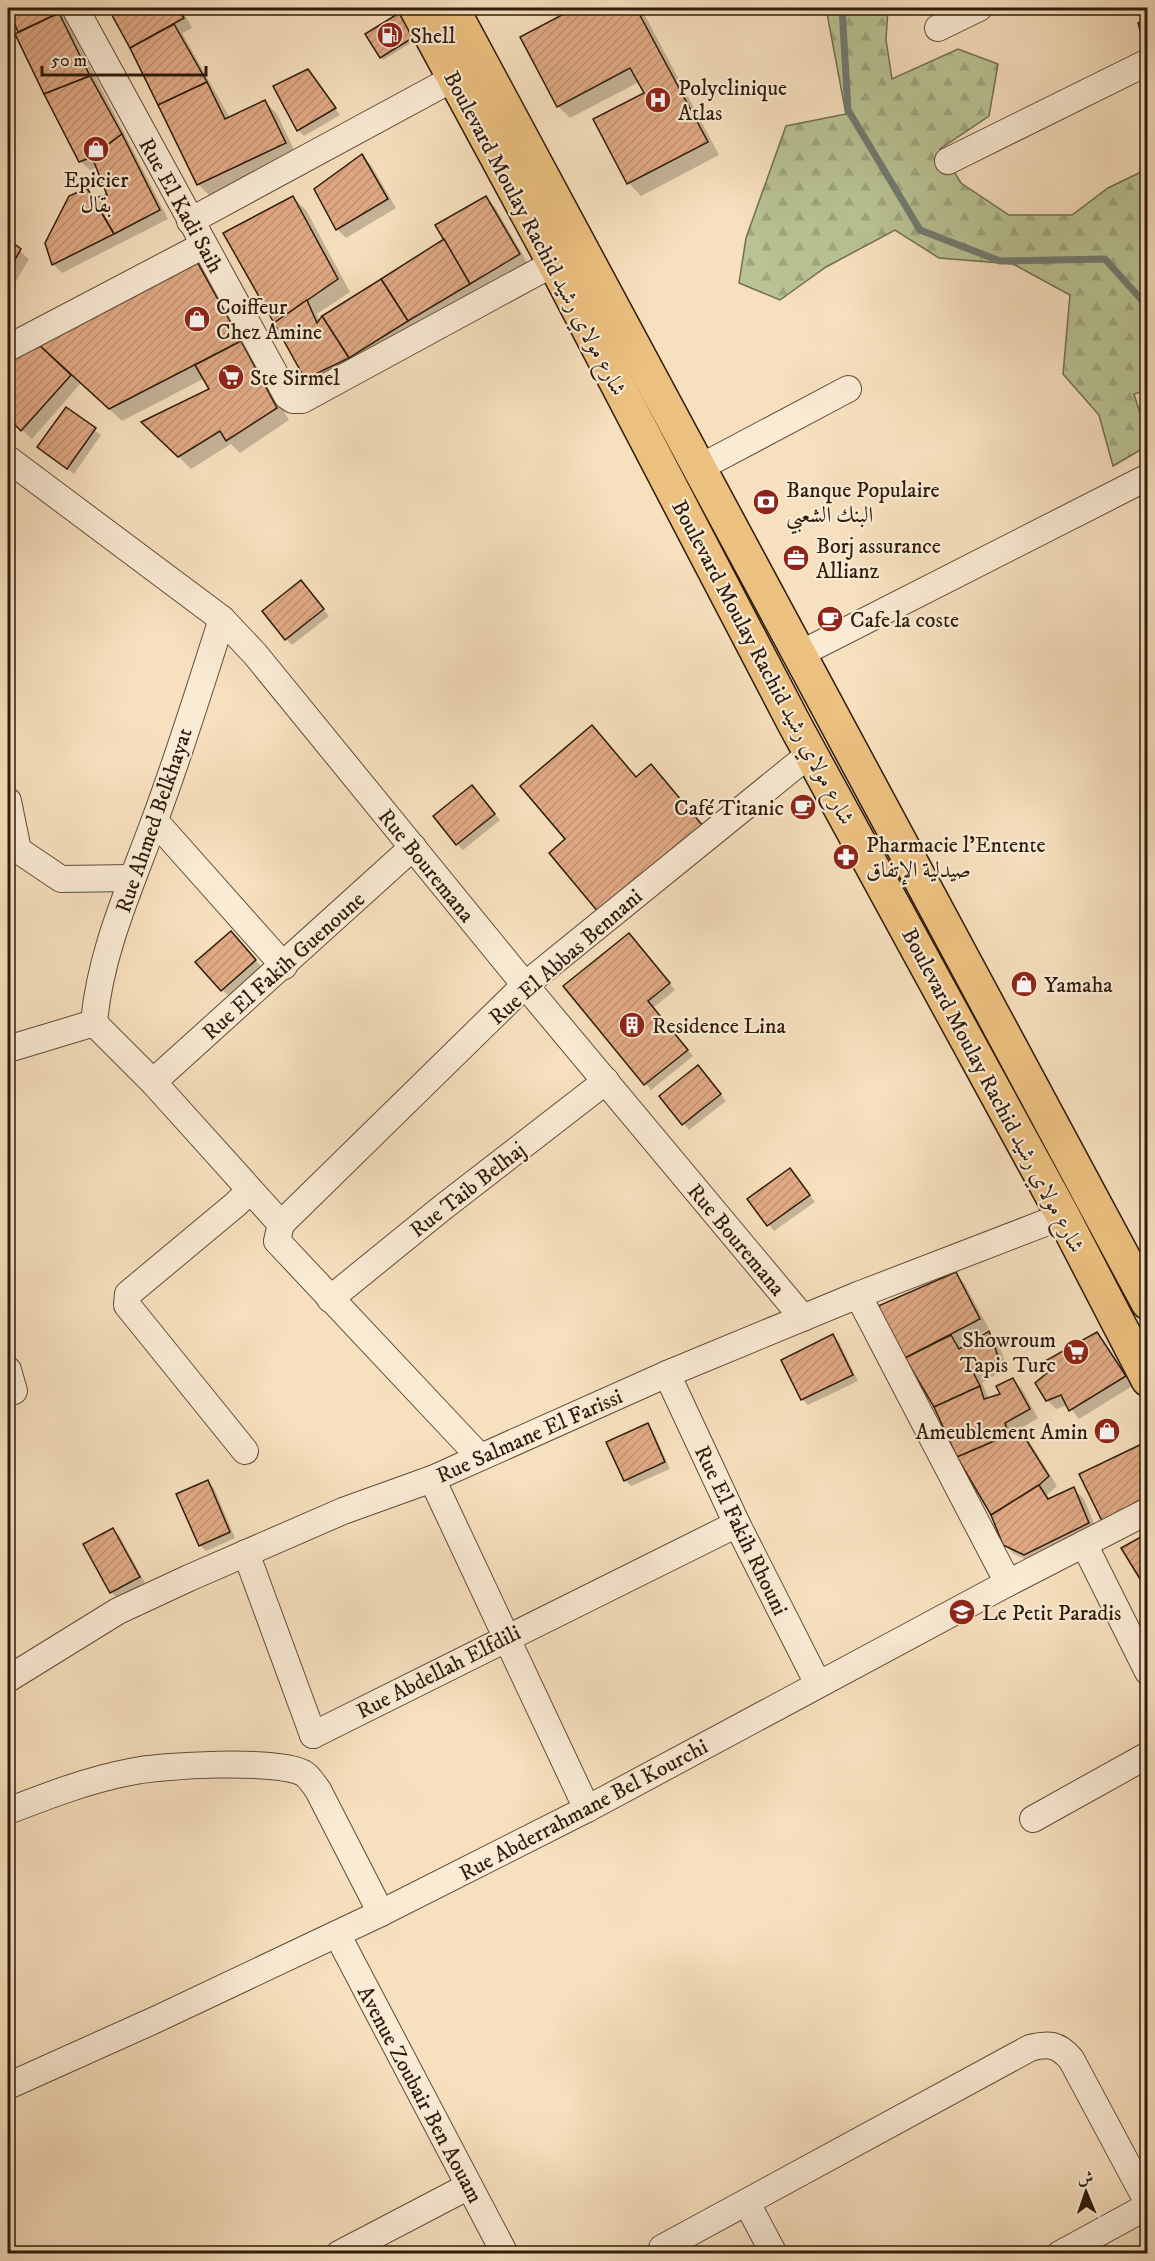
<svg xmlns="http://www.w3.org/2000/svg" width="1155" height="2261" font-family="'IM FELL DW Pica',Amiri,serif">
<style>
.forest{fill:url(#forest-firs);stroke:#736f50;stroke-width:1.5}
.shadow{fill:#0003}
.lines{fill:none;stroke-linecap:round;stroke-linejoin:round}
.stream{stroke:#717c72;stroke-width:7}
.building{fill:url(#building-hatch);stroke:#2d1b0b;stroke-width:1.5}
.minor-casing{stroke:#604c38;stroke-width:28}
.major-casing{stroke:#2d1b0b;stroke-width:36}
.minor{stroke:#faebd5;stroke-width:26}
.major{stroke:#ecc07f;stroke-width:33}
.labels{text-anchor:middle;stroke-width:4.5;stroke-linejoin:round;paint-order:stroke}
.poi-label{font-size:22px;fill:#2d1b0b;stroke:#faebd5;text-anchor:start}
.street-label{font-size:22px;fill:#2d1b0b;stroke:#faebd5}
</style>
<defs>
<pattern id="forest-firs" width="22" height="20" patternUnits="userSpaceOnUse" patternTransform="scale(1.5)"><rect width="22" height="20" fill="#b9c394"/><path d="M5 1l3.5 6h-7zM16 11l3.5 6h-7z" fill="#9fa77e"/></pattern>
<pattern id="building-hatch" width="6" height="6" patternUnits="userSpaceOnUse" patternTransform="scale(1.5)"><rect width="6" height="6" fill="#e1aa85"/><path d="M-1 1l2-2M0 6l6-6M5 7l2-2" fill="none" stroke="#c19272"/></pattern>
</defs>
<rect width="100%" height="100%" fill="#f7e0be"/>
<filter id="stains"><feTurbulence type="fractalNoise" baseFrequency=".00333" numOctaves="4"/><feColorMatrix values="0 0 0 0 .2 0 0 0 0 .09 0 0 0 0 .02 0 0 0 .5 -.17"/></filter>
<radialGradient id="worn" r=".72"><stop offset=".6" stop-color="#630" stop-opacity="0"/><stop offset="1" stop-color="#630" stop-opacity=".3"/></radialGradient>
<path class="forest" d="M 826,8 L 888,8 L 886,40 L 892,79 L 958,49 L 998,64 L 989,116 L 940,149 L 961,183 L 1009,215 L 1072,215 L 1108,188 L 1143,171 L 1148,180 L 1148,390 L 1134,394 L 1147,435 L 1147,446 L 1113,466 L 1099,415 L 1063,374 L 1070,295 L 1013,264 L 939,258 L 895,230 L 826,267 L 780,300 L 739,283 L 746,238 L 786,126 L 846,114 Z"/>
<g class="shadow">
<path d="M 8,8 L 60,8 L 168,219 L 62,273 L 53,264 L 87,190 L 96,199 L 109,196 L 97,167 L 90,170 L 80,161 Z"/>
<path d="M 109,8 L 181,8 L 192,28 L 182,33 L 230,118 L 265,102 L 277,114 L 297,156 L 211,197 L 198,184 Z"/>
<path d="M 578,8 L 641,8 L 719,155 L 641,196 L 629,183 L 595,120 L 646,94 L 639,82 L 570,118 L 558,106 L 522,38 Z"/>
<path d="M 399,15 L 416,40 L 383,60 L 381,57 Z"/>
<path d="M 307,70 L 340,115 L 304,136 L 298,130 Z"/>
<path d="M 362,156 L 371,165 L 396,208 L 346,238 L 337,229 Z"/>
<path d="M 293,198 L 306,210 L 350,292 L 317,314 L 320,321 L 446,239 L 485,198 L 495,207 L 528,264 L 315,387 L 306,378 Z"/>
<path d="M 8,241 L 29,259 L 8,295 Z"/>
<path d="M 196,262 L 208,274 L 289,420 L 240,453 L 231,444 L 191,469 L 144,423 L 211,390 L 205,378 L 122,421 L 81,383 L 32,439 L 8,417 L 8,362 Z"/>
<path d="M 66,409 L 101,435 L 74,474 L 39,447 Z"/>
<path d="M 306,588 L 329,616 L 292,645 L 286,639 Z"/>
<path d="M 592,727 L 637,778 L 651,766 L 714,839 L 567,839 Z"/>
<path d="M 478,793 L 500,820 L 463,850 L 457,844 Z"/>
<path d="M 236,939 L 261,966 L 228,995 L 222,990 Z"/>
<path d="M 635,941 L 675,990 L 653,1008 L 693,1056 L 651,1090 L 565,986 Z"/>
<path d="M 704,1073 L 726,1101 L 689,1130 L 661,1096 Z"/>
<path d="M 795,1175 L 815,1202 L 774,1231 L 749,1199 Z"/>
<path d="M 955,1274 L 964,1283 L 989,1329 L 960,1344 L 962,1349 L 989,1333 L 998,1342 L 1007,1368 L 982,1383 L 989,1399 L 1002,1395 L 1013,1379 L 1022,1389 L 1038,1418 L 1018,1430 L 1029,1441 L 1057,1486 L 1047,1495 L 1050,1500 L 1074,1489 L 1083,1498 L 1098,1532 L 1034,1563 L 1014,1554 L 1004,1544 L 993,1514 L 880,1306 Z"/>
<path d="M 1097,1334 L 1134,1385 L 1079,1419 L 1068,1405 L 1056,1409 L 1047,1400 Z"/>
<path d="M 833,1336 L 839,1342 L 858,1381 L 808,1405 L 802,1399 L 783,1361 Z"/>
<path d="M 647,1425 L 653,1431 L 670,1469 L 631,1486 L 625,1480 Z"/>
<path d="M 208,1482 L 214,1488 L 235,1538 L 206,1551 L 200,1545 Z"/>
<path d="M 113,1530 L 119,1535 L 145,1583 L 117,1598 L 111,1592 Z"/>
</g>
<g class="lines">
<path class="stream" d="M 842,8 L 848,110 L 920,230 L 1000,261 L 1105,259 L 1148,307"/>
</g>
<g class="building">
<path d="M 8,8 L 57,8 L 59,13 L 18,32 Z"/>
<path d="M 108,8 L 178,8 L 184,18 L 130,48 Z"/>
<path d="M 575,8 L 636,8 L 708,142 L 627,184 L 593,119 L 644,93 L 630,68 L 557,107 L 520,37 Z"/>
<path d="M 59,13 L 90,76 L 44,94 L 15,34 Z"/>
<path d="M 399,13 L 414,37 L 380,58 L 365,34 Z"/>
<path d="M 1148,18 L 1148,51 L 1146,52 L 1138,23 Z"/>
<path d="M 174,24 L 207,82 L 158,105 L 130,48 Z"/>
<path d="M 308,69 L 336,108 L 297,131 L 273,86 Z"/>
<path d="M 90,76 L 122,134 L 92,157 L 79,162 L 44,94 Z"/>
<path d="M 207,82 L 225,119 L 265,100 L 286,143 L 197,185 L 158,105 Z"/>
<path d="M 122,134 L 160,210 L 114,234 L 93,198 L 107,195 L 92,157 Z"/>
<path d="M 362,154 L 388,199 L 336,230 L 314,189 Z"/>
<path d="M 87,188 L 114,234 L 52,265 L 45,243 L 69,196 Z"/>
<path d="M 293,196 L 338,279 L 274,323 L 223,233 Z"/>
<path d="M 486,196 L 520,254 L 470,284 L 435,225 Z"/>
<path d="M 8,239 L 21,249 L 8,272 Z"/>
<path d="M 444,239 L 470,284 L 408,321 L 381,279 Z"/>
<path d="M 196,260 L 241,341 L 109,409 L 38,344 Z"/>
<path d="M 381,279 L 408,321 L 349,358 L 322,316 Z"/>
<path d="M 307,300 L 317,323 L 322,316 L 349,358 L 305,379 L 274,323 Z"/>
<path d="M 241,341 L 277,408 L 226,441 L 220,431 L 178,457 L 141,422 L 209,389 L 195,365 Z"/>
<path d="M 38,344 L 71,375 L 21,431 L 8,418 L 8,361 Z"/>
<path d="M 66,407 L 96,428 L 67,469 L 37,447 Z"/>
<path d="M 301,580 L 324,609 L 285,640 L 262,611 Z"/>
<path d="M 592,725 L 636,777 L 651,764 L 703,826 L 599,913 L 549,853 L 565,839 L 520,786 Z"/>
<path d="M 472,785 L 495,814 L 456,845 L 433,816 Z"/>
<path d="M 231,931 L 256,960 L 221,991 L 195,962 Z"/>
<path d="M 629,933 L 670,983 L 648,1001 L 688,1050 L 644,1085 L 563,986 Z"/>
<path d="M 698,1065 L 721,1094 L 682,1125 L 659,1096 Z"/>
<path d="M 790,1168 L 810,1195 L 767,1226 L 747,1199 Z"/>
<path d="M 956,1272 L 980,1319 L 905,1358 L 878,1306 Z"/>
<path d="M 989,1331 L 999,1359 L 974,1374 L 980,1386 L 934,1407 L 905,1358 L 951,1335 L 959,1349 Z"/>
<path d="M 1097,1332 L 1126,1376 L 1069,1411 L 1061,1395 L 1046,1401 L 1035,1383 L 1048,1372 L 1045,1361 Z"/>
<path d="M 833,1334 L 853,1375 L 801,1400 L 781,1360 Z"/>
<path d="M 1013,1378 L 1030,1409 L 1005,1423 L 1009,1435 L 957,1457 L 934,1407 L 980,1386 L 984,1399 L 1000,1394 L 996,1386 Z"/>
<path d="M 648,1423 L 665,1462 L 624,1481 L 606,1442 Z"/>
<path d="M 1020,1430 L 1049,1476 L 1039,1485 L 991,1515 L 957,1457 Z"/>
<path d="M 1148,1441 L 1148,1499 L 1102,1521 L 1079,1474 Z"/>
<path d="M 208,1480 L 230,1532 L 199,1546 L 176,1494 Z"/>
<path d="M 1039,1485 L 1048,1499 L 1074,1487 L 1089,1523 L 1024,1555 L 1003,1545 L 991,1515 Z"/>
<path d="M 113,1528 L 140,1577 L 110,1593 L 83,1544 Z"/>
<path d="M 1148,1533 L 1148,1592 L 1121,1548 Z"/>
</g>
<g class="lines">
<defs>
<g id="minor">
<path d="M 75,8 L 287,396 L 293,400 L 302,400 L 554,263"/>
<path d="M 938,28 L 979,8"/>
<path d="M 948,161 L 1148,62"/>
<path d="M 190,221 L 454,78"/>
<path d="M 8,348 L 204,245"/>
<path d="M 8,459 L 222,619 L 255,654 L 525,985 L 803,1318"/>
<path d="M 699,468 L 848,389"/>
<path d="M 798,655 L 1148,477"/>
<path d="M 8,801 L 18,850 L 61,879 L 132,878"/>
<path d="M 155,821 L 284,966"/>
<path d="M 94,1023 L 153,1082 L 281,1224 L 277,1241 L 479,1456"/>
<path d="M 94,1023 C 100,952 130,888 154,822 C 179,756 200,687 222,619"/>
<path d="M 8,1049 L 94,1023"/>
<path d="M 153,1082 L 413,847"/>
<path d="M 281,1224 L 525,985 L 811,753"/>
<path d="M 858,1295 L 1008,1583"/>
<path d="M 330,1299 L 442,1208 L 606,1081"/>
<path d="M 8,1370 L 14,1391"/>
<path d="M 667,1374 L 737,1524 L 818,1684"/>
<path d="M 245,1451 L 127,1305 L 128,1294 L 236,1204 L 250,1190"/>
<path d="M 432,1479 L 587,1809"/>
<path d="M 1084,1544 L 1148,1672"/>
<path d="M 246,1553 L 313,1735"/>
<path d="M 8,1679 L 118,1611 L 189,1578 L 343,1511 L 432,1479 L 667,1374 L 858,1295 L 1063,1216"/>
<path d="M 313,1735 L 737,1524"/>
<path d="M 8,1811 C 47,1796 88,1780 130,1772 C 160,1765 278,1759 303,1773 C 309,1776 314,1785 318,1790 L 381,1913"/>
<path d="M 1033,1819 L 1148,1755"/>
<path d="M 337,1934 L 505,2254"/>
<path d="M 8,2086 L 157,2019 L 381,1913 L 587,1809 L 1008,1583 L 1148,1511"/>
<path d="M 747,2203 L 774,2254"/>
<path d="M 662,2248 L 1030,2048 C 1048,2043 1058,2044 1071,2059 L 1148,2203"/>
<path d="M 339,2254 L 469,2186"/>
<path d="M 1060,2254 L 1148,2206"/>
</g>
<g id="major">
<path d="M 416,8 L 554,263 L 795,725 L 1063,1216 L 1148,1380"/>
<path d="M 452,8 L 1148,1303"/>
</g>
</defs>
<use href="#minor" class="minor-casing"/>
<use href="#major" class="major-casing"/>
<use href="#minor" class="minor"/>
<use href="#major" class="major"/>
</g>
<defs>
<symbol id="fuel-disc" viewBox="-11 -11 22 22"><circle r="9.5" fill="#8f2418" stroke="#faebd5"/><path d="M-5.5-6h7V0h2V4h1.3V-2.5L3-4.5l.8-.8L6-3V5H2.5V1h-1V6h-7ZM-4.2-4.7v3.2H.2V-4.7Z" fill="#fff"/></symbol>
<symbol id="hospital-disc" viewBox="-11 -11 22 22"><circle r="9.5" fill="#8f2418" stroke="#faebd5"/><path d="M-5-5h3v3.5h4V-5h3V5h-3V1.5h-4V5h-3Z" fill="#fff"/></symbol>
<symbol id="shop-disc" viewBox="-11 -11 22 22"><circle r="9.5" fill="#8f2418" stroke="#faebd5"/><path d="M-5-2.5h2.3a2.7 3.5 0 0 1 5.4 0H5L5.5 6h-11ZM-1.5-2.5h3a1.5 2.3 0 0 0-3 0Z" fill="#fff"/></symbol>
<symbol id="supermarket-disc" viewBox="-11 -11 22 22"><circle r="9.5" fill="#8f2418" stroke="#faebd5"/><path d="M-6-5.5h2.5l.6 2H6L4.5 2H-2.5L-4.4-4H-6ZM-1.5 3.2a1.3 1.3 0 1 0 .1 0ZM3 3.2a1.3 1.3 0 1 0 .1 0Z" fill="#fff"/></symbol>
<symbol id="bank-disc" viewBox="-11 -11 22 22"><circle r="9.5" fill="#8f2418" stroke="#faebd5"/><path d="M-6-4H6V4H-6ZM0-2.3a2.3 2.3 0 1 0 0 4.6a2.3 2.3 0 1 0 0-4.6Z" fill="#fff"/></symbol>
<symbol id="office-disc" viewBox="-11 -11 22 22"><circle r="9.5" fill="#8f2418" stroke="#faebd5"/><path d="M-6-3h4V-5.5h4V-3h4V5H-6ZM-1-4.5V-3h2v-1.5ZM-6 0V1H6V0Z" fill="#fff"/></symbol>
<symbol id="cafe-disc" viewBox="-11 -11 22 22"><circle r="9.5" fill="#8f2418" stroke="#faebd5"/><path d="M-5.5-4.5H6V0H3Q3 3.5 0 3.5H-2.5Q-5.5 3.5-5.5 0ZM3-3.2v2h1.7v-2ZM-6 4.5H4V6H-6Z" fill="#fff"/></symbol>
<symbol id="pharmacy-disc" viewBox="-11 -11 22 22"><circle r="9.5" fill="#8f2418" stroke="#faebd5"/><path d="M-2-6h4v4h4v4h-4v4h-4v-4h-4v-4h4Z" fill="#fff"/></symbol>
<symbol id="building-disc" viewBox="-11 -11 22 22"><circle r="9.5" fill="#8f2418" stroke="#faebd5"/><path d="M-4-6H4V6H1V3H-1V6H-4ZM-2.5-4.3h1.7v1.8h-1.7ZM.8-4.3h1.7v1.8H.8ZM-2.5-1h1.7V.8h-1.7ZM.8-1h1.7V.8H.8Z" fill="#fff"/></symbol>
<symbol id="school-disc" viewBox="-11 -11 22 22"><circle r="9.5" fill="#8f2418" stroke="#faebd5"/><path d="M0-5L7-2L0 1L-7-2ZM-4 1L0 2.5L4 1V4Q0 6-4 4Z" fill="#fff"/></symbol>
</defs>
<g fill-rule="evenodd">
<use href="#fuel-disc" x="375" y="20" width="30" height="30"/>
<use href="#hospital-disc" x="643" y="85" width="30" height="30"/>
<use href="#shop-disc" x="81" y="134" width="30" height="30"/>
<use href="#shop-disc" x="182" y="304" width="30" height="30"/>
<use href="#supermarket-disc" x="216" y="362" width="30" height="30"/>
<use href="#bank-disc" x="751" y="487" width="30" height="30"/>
<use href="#office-disc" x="781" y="543" width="30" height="30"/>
<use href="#cafe-disc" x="815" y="604" width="30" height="30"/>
<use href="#cafe-disc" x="788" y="792" width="30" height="30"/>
<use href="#pharmacy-disc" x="831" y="842" width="30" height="30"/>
<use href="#shop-disc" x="1009" y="969" width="30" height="30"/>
<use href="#building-disc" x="617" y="1010" width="30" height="30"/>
<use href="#supermarket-disc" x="1061" y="1337" width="30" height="30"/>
<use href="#shop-disc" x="1092" y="1416" width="30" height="30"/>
<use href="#school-disc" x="947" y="1597" width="30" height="30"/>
</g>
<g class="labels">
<g class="poi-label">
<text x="410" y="43">Shell</text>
<text x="678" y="95">Polyclinique<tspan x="678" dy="25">Atlas</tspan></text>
<text x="96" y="187" text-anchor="middle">Epicier<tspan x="96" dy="25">بقال</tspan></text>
<text x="216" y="314">Coiffeur<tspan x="216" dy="25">Chez Amine</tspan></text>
<text x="250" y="385">Ste Sirmel</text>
<text x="786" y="497">Banque Populaire<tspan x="786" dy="25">البنك الشعبي</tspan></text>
<text x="816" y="553">Borj assurance<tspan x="816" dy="25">Allianz</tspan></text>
<text x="850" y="627">Cafe la coste</text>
<text x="784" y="815" text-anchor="end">Café Titanic</text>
<text x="866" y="852">Pharmacie l'Entente<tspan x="866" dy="25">صيدلية الإتفاق</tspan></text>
<text x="1044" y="992">Yamaha</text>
<text x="652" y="1033">Residence Lina</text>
<text x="1056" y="1347" text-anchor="end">Showroum<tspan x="1056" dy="25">Tapis Turc</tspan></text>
<text x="1088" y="1439" text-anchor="end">Ameublement Amin</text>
<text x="982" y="1620">Le Petit Paradis</text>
</g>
<g class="street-label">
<text transform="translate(182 205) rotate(61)" y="8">Rue El Kadi Saih</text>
<text transform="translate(536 233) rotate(62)" y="8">Boulevard Moulay Rachid شارع مولاي رشيد</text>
<text transform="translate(764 662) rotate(62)" y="8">Boulevard Moulay Rachid شارع مولاي رشيد</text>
<text transform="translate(153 820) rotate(-71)" y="8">Rue Ahmed Belkhayat</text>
<text transform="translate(427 865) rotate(51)" y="8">Rue Bouremana</text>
<text transform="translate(565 956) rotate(-41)" y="8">Rue El Abbas Bennani</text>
<text transform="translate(283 965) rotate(-42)" y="8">Rue El Fakih Guenoune</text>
<text transform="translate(994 1090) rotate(62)" y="8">Boulevard Moulay Rachid شارع مولاي رشيد</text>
<text transform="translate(467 1189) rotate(-38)" y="8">Rue Taib Belhaj</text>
<text transform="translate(737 1239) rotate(50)" y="8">Rue Bouremana</text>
<text transform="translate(529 1435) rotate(-24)" y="8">Rue Salmane El Farissi</text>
<text transform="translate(742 1530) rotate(64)" y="8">Rue El Fakih Rhouni</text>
<text transform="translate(438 1671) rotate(-27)" y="8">Rue Abdellah Elfdili</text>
<text transform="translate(583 1809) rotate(-28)" y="8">Rue Abderrahmane Bel Kourchi</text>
<text transform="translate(421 2094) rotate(62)" y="8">Avenue Zoubair Ben Aouam</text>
</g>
</g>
<rect width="1155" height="2261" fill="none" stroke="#f7e0be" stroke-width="30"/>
<rect x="9" y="9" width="1137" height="2243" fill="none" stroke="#2d1b0b" stroke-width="3"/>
<rect x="15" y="15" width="1125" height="2231" fill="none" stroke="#2d1b0b" stroke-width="1.5"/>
<g transform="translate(1086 2192) rotate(358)" stroke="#faebd5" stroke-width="4.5" paint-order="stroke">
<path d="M0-4.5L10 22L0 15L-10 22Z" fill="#2d1b0b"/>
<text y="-9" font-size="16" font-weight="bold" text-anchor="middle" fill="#2d1b0b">ش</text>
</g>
<path d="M42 66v9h164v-9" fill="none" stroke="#2d1b0b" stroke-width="3"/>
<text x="51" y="66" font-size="18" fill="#2d1b0b" stroke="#faebd5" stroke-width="4.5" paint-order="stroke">50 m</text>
<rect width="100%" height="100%" filter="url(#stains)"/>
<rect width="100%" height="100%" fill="url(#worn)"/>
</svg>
